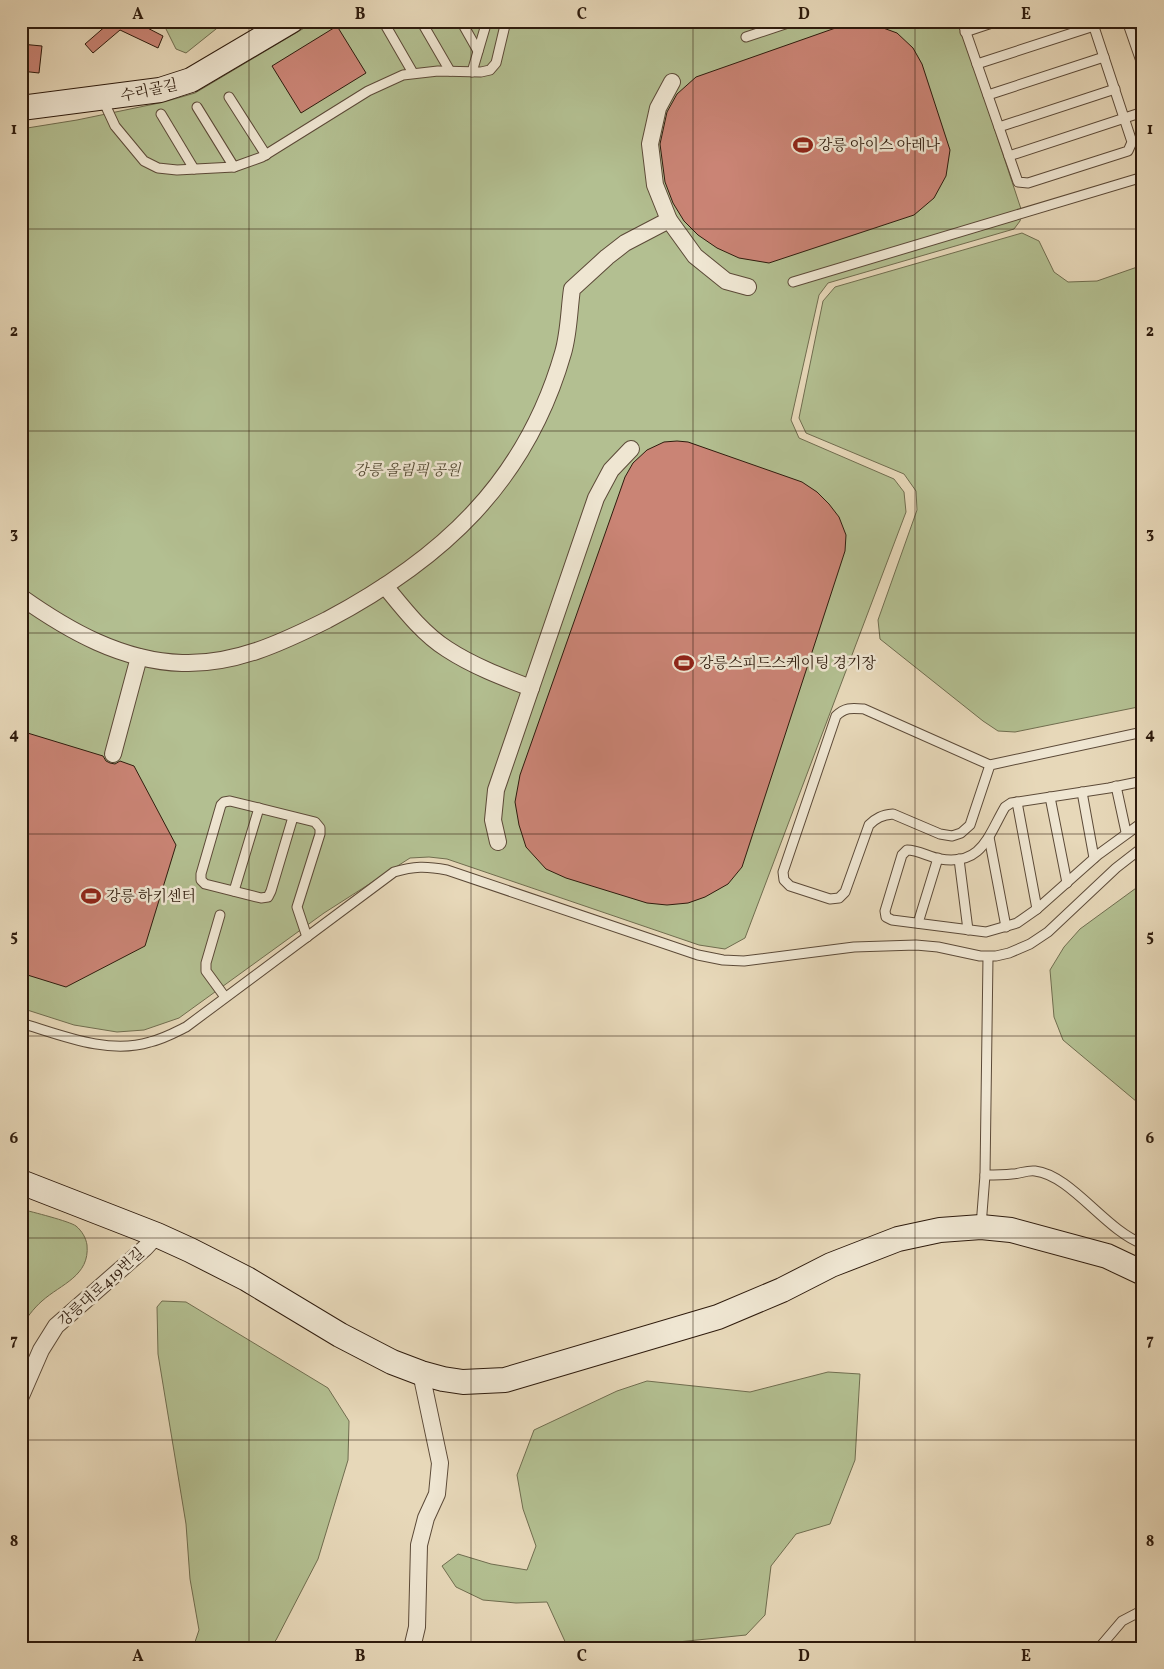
<svg xmlns="http://www.w3.org/2000/svg" width="1164" height="1669" font-family="Vollkorn,'Noto Serif KR',serif">
<style>
.green{fill:#b3bf91;stroke:#706d4f}
.building{fill:#ca8475;stroke:#2e1b0d}
.lines{fill:none;stroke-linecap:round;stroke-linejoin:round}
.lane-casing{stroke:#5c4a38;stroke-width:11}
.street-casing{stroke:#5c4a38;stroke-width:18}
.secondary-casing{stroke:#2e1b0d;stroke-width:26}
.lane{stroke:#efe6d2;stroke-width:9}
.street{stroke:#efe6d2;stroke-width:16}
.secondary{stroke:#efe6d2;stroke-width:24}
.grid{fill:none;stroke:#2e1b0d;stroke-width:1;stroke-opacity:0.55}
.labels{text-anchor:middle;stroke-width:5;stroke-linejoin:round;paint-order:stroke}
.street-label{font-size:15px;fill:#2e1b0d;stroke:#efe6d2}
.poi-label{font-size:15px;fill:#2e1b0d;stroke:#efe6d2;text-anchor:start}
.park-label{font-size:15px;font-style:italic;fill:#564c35;stroke:#efe6d2}
.neatline{fill:none;stroke:#2e1b0d;stroke-width:2}
.grid-label{font-size:16px;text-anchor:middle;font-weight:bold;fill:#2e1b0d}
</style>
<rect width="100%" height="100%" fill="#e7d8b9"/>
<filter id="stains"><feTurbulence type="fractalNoise" baseFrequency=".004" numOctaves="4"/><feColorMatrix values="0 0 0 0 .2 0 0 0 0 .09 0 0 0 0 .02 0 0 0 .5 -.17"/></filter>
<radialGradient id="worn" r=".72"><stop offset=".6" stop-color="#630" stop-opacity="0"/><stop offset="1" stop-color="#630" stop-opacity=".3"/></radialGradient>
<g class="green">
<path d="M 162,21 L 226,21 L 186,53 L 176,49 Z"/>
<path d="M 316,21 L 959,21 L 1022,212 L 1020,221 L 1014,229 L 828,283 L 819,295 L 791,420 L 799,438 L 894,479 L 904,492 L 906,512 L 745,938 L 725,949 L 699,945 L 447,859 L 429,857 L 410,858 L 324,913 L 179,1018 L 144,1030 L 117,1032 L 74,1025 L 21,1008 L 21,129 L 77,120 L 164,102 L 195,93 Z"/>
<path d="M 1022,233 L 1039,241 L 1054,272 L 1068,282 L 1097,281 L 1143,265 L 1143,706 L 1015,732 L 998,731 L 983,721 L 880,639 L 878,620 L 917,510 L 916,491 L 904,474 L 806,433 L 799,418 L 823,301 L 835,287 Z"/>
<path d="M 1143,883 L 1143,1107 L 1063,1040 L 1054,1017 L 1050,970 L 1064,947 L 1080,929 Z"/>
<path d="M 21,1209 C 32,1212 69,1221 76,1226 C 82,1231 86,1238 87,1245 C 90,1276 61,1284 42,1301 C 34,1308 25,1319 21,1329 Z"/>
<path d="M 162,1301 L 186,1302 L 328,1388 L 349,1421 L 348,1460 L 318,1559 L 276,1640 L 268,1648 L 193,1648 L 199,1630 L 190,1579 L 186,1524 L 158,1354 L 157,1307 Z"/>
<path d="M 828,1372 L 860,1374 L 855,1460 L 830,1524 L 796,1534 L 771,1566 L 765,1615 L 746,1635 L 658,1644 L 655,1648 L 568,1648 L 547,1602 L 516,1603 L 483,1600 L 456,1587 L 442,1566 L 458,1554 L 491,1564 L 527,1570 L 536,1546 L 523,1509 L 517,1475 L 534,1430 L 617,1391 L 647,1381 L 750,1392 Z"/>
</g>
<g class="building">
<path d="M 101,21 L 134,21 L 163,36 L 158,48 L 120,30 L 93,53 L 85,44 L 108,24 Z"/>
<path d="M 844,25 L 875,25 L 897,33 L 913,48 L 922,64 L 950,150 L 946,176 L 934,198 L 914,215 L 769,263 L 739,258 L 717,248 L 698,235 L 684,221 L 673,203 L 665,182 L 660,144 L 667,112 L 677,94 L 696,77 Z"/>
<path d="M 337,26 L 366,73 L 301,113 L 272,66 Z"/>
<path d="M 21,44 L 42,46 L 39,73 L 21,71 Z"/>
<path d="M 677,441 L 688,442 L 802,482 L 817,492 L 829,504 L 839,517 L 846,535 L 845,551 L 742,867 L 728,884 L 705,897 L 688,903 L 667,905 L 647,903 L 566,878 L 546,869 L 526,847 L 519,825 L 515,802 L 520,775 L 625,477 L 633,463 L 647,450 L 664,442 Z"/>
<path d="M 21,731 L 103,756 L 106,761 L 110,763 L 115,764 L 120,761 L 134,766 L 176,845 L 145,946 L 66,987 L 21,973 Z"/>
</g>
<g class="lines">
<defs>
<g id="lane">
<path d="M 383,21 L 413,73"/>
<path d="M 421,21 L 450,71"/>
<path d="M 461,21 L 478,51"/>
<path d="M 962,21 L 1018,182 L 1028,183 L 1128,151 L 1132,142 L 1092,21"/>
<path d="M 1127,21 L 1143,67"/>
<path d="M 965,32 L 998,21"/>
<path d="M 746,37 L 794,21"/>
<path d="M 977,64 L 1094,26"/>
<path d="M 472,72 L 487,21"/>
<path d="M 988,95 L 1104,57"/>
<path d="M 229,97 L 266,155"/>
<path d="M 102,98 L 115,126 L 144,161 L 158,168 L 177,170 L 234,167 L 262,157 L 368,91 L 403,75 L 438,71 L 481,72 L 490,70 L 496,63 L 506,21"/>
<path d="M 197,107 L 234,167"/>
<path d="M 161,114 L 194,169"/>
<path d="M 999,127 L 1115,89"/>
<path d="M 1009,156 L 1143,112"/>
<path d="M 793,282 L 1143,177"/>
<path d="M 990,765 L 970,825 L 961,833 L 952,836 L 940,834 L 893,814 C 882,815 876,818 869,825 L 845,892 L 839,898 L 830,899 L 790,886 L 784,880 L 783,872 L 836,716 C 845,707 852,708 864,709 L 990,765 L 1143,732"/>
<path d="M 1143,781 L 1109,788 L 1011,803 L 1005,807 C 988,836 982,866 940,859 C 929,857 918,850 907,850 L 902,855 L 885,911 L 886,917 L 892,920 L 986,932 L 1017,923 L 1037,909 L 1099,854 L 1143,822"/>
<path d="M 1116,786 L 1126,832"/>
<path d="M 1082,792 L 1094,858"/>
<path d="M 1050,797 L 1067,883"/>
<path d="M 1017,802 L 1037,909"/>
<path d="M 293,817 L 271,891 L 268,897 L 261,898 L 205,884 L 201,880 L 201,874 L 221,805 L 224,802 L 230,801 L 315,822 L 320,828 L 320,834 L 297,907 L 307,937"/>
<path d="M 989,837 L 1006,927"/>
<path d="M 959,859 L 968,930"/>
<path d="M 234,891 L 259,808"/>
<path d="M 220,915 L 206,963 L 206,971 L 225,997"/>
<path d="M 918,923 L 938,858"/>
<path d="M 21,1023 C 61,1035 108,1055 150,1042 C 163,1039 174,1033 186,1027 L 394,872 C 414,866 426,866 447,870 L 698,955 L 723,960 L 744,961 L 854,947 L 916,945 L 938,947 L 980,956 L 996,956 L 1009,953 L 1030,944 L 1048,932 L 1116,868 L 1143,847"/>
<path d="M 985,1175 C 994,1175 1003,1175 1012,1174 C 1019,1174 1027,1170 1035,1171 C 1071,1175 1106,1231 1143,1244"/>
<path d="M 981,1226 L 985,1175 L 988,957"/>
<path d="M 1099,1648 L 1122,1621 L 1143,1610"/>
</g>
<g id="street">
<path d="M 672,82 L 658,108 L 650,144 L 655,185 L 669,220 L 695,256 L 726,281 L 748,287"/>
<path d="M 385,586 C 403,608 422,633 447,649 C 473,666 502,677 531,688"/>
<path d="M 21,597 C 69,631 122,661 182,663 C 234,665 281,643 327,620 C 442,559 526,482 563,353 C 569,333 569,310 572,289 L 607,257 L 625,243 L 669,220"/>
<path d="M 113,754 L 139,657"/>
<path d="M 498,842 L 493,820 L 496,790 L 596,498 L 611,470 L 631,449"/>
<path d="M 21,1396 L 41,1350 L 56,1326 L 145,1248 L 157,1235"/>
<path d="M 412,1648 L 417,1627 L 419,1545 L 426,1518 L 437,1494 L 440,1463 L 421,1373"/>
</g>
<g id="secondary">
<path d="M 21,108 L 160,90 L 191,80 L 291,21"/>
<path d="M 21,1182 L 157,1235 L 190,1250 L 247,1279 L 340,1335 L 392,1362 L 421,1373 L 443,1379 L 463,1382 L 505,1380 L 718,1317 L 782,1290 L 831,1265 L 898,1239 L 940,1230 L 981,1227 L 1011,1230 L 1107,1256 L 1143,1273"/>
</g>
</defs>
<use href="#lane" class="lane-casing"/>
<use href="#street" class="street-casing"/>
<use href="#secondary" class="secondary-casing"/>
<use href="#lane" class="lane"/>
<use href="#street" class="street"/>
<use href="#secondary" class="secondary"/>
</g>
<path class="grid" d="M 249,21 L 249,1648M 471,21 L 471,1648M 693,21 L 693,1648M 915,21 L 915,1648M 21,229 L 1143,229M 21,431 L 1143,431M 21,633 L 1143,633M 21,834 L 1143,834M 21,1036 L 1143,1036M 21,1238 L 1143,1238M 21,1440 L 1143,1440"/>
<defs>
<symbol id="stadium-bare" viewBox="-9 -9 18 18"><path d="M0-5a6.5 5 0 1 0 0 10a6.5 5 0 1 0 0-10ZM-3.5-1.8h7v3.6h-7Z" fill="#8f2418" stroke="#efe6d2" stroke-width="2.5" paint-order="stroke"/></symbol>
</defs>
<g fill-rule="evenodd">
<use href="#stadium-bare" x="789" y="131" width="28" height="28"/>
<use href="#stadium-bare" x="670" y="649" width="28" height="28"/>
<use href="#stadium-bare" x="77" y="882" width="28" height="28"/>
</g>
<g class="labels">
<g class="street-label">
<text transform="translate(149 90) rotate(-12)" y="5">수리골길</text>
<text transform="translate(101 1287) rotate(-42)" y="5">강릉대로419번길</text>
</g>
<g class="poi-label">
<text x="818" y="150">강릉 아이스 아레나</text>
<text x="699" y="668">강릉스피드스케이팅 경기장</text>
<text x="106" y="901">강릉 하키센터</text>
</g>
<g class="park-label">
<text x="407" y="475">강릉 올림픽 공원</text>
</g>
</g>
<rect width="1164" height="1669" fill="none" stroke="#e7d8b9" stroke-width="55"/>
<rect x="28" y="28" width="1108" height="1614" class="neatline"/>
<g class="grid-label">
<text x="138" y="19">A</text>
<text x="360" y="19">B</text>
<text x="582" y="19">C</text>
<text x="804" y="19">D</text>
<text x="1026" y="19">E</text>
<text x="14" y="134">1</text>
<text x="1150" y="134">1</text>
<text x="14" y="336">2</text>
<text x="1150" y="336">2</text>
<text x="14" y="538">3</text>
<text x="1150" y="538">3</text>
<text x="14" y="739">4</text>
<text x="1150" y="739">4</text>
<text x="14" y="941">5</text>
<text x="1150" y="941">5</text>
<text x="14" y="1143">6</text>
<text x="1150" y="1143">6</text>
<text x="14" y="1345">7</text>
<text x="1150" y="1345">7</text>
<text x="14" y="1546">8</text>
<text x="1150" y="1546">8</text>
<text x="138" y="1661">A</text>
<text x="360" y="1661">B</text>
<text x="582" y="1661">C</text>
<text x="804" y="1661">D</text>
<text x="1026" y="1661">E</text>
</g>
<rect width="100%" height="100%" filter="url(#stains)"/>
<rect width="100%" height="100%" fill="url(#worn)"/>
</svg>
